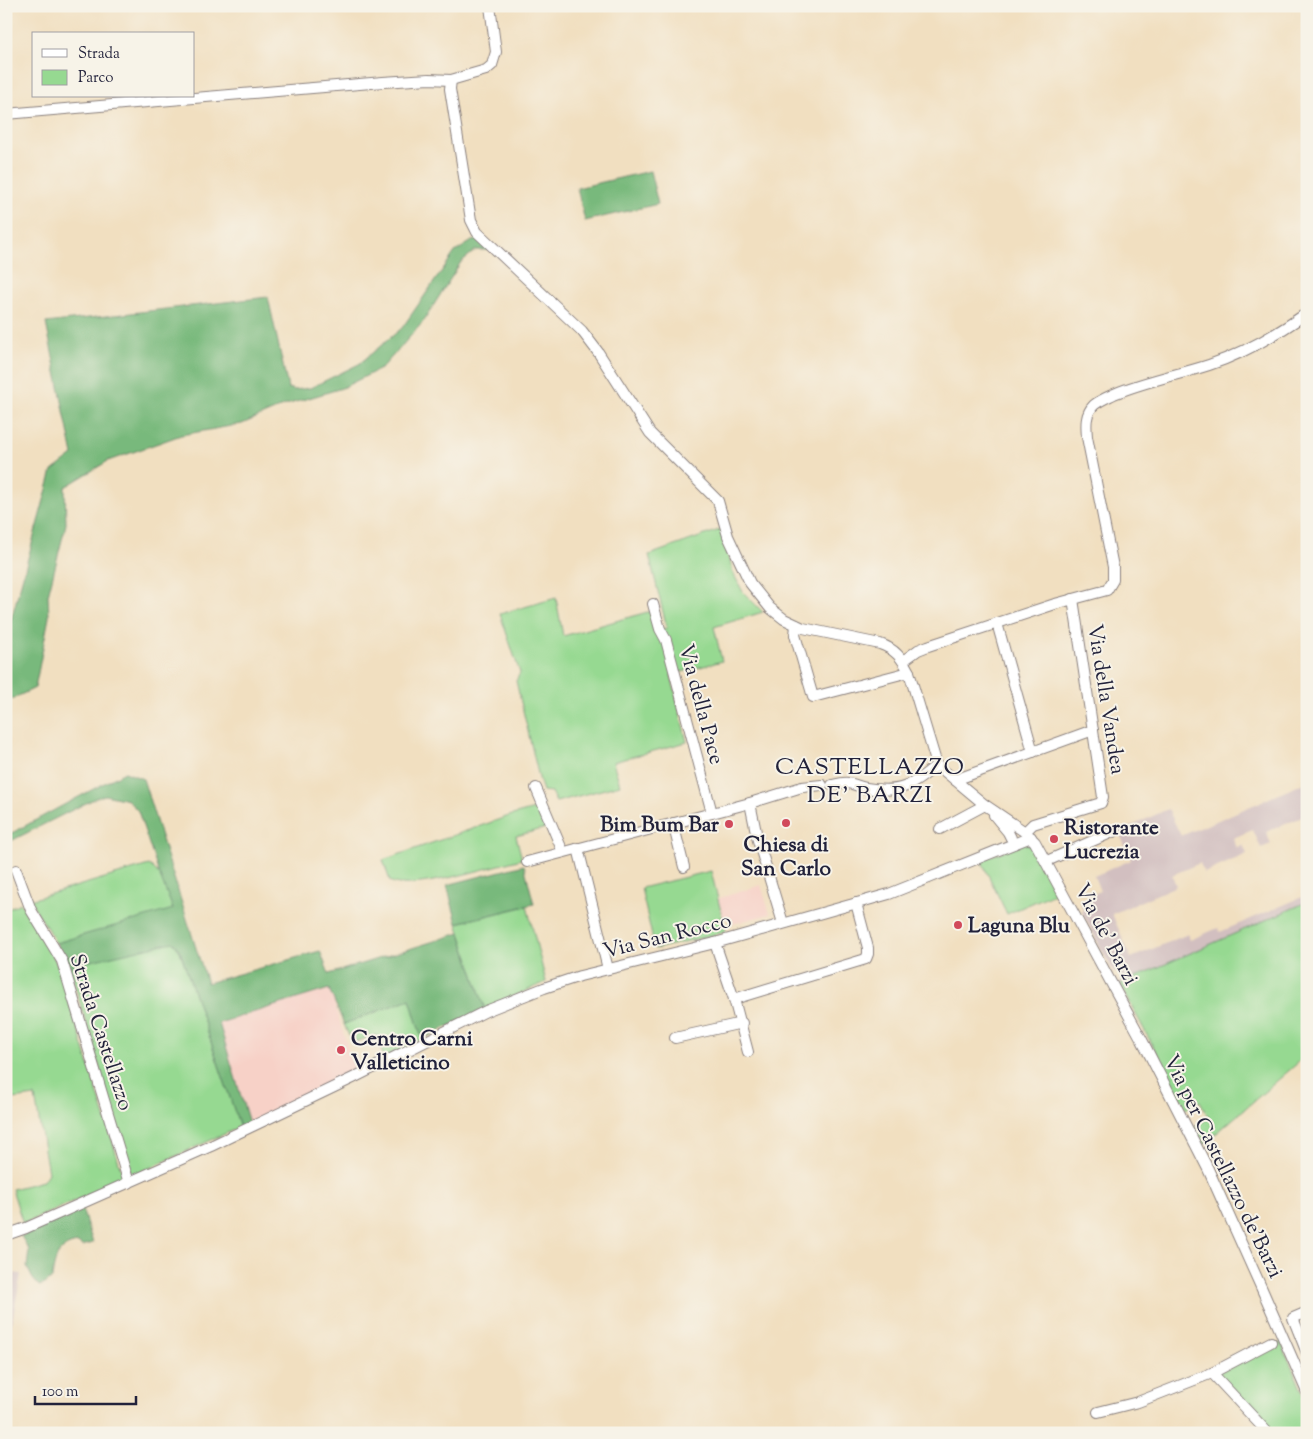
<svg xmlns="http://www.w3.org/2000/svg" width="1313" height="1439" font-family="'Sorts Mill Goudy',serif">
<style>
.built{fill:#f7d1c7}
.industrial{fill:#d2bfc0}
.green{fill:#96d991;stroke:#5c7e66}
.forest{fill:#78b97b;stroke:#4d6e5b}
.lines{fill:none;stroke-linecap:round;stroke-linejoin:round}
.minor-casing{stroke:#8a807e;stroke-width:12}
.minor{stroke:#fff;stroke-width:10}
.poi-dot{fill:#d1495b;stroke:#f7f3e8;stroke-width:2}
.labels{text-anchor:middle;stroke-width:4;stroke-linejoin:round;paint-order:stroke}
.street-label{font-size:21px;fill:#22223b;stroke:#f7f3e8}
.poi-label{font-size:21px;font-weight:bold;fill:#22223b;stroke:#f7f3e8;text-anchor:start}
.quarter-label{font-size:24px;letter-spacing:1px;fill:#22223b;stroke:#f7f3e8}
</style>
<rect width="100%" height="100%" fill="#f7f3e8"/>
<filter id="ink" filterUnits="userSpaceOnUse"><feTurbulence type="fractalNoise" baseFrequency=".02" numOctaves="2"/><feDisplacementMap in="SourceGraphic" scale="10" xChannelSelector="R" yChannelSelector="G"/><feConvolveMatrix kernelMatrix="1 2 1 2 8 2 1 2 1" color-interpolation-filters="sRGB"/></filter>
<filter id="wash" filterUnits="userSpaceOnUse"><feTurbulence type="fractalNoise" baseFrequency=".0096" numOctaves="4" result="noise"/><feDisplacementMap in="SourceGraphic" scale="20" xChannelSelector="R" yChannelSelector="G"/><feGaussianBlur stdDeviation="1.12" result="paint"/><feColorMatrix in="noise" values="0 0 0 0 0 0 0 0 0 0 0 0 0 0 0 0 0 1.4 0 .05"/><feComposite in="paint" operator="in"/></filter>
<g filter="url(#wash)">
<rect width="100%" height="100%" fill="#f1dfc0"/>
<g class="built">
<path d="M 761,885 L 770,914 L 732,924 L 731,918 L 722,920 L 717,899 Z"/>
<path d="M 330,989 L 356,1074 L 249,1123 L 219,1023 Z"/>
</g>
<g class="industrial">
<path d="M 1307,782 L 1307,815 L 1266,832 L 1271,844 L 1261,848 L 1253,830 L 1233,838 L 1237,848 L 1243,845 L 1247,854 L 1204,873 L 1200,863 L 1172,875 L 1176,886 L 1112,914 L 1131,958 L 1188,934 L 1190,940 L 1218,928 L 1220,932 L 1307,895 L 1307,902 L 1120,984 L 1121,978 L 1118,972 L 1113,971 L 1082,912 L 1083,909 L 1080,902 L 1100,891 L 1094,876 L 1131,860 L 1119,832 L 1168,809 L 1181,836 Z"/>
<path d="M 6,1272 L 21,1274 L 6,1354 Z"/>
</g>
<g class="green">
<path d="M 722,529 L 733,573 L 743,592 L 763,612 L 714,627 L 722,661 L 671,675 L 687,742 L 613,762 L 620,785 L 556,802 L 551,792 L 543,791 L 540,782 L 516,681 L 520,673 L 500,614 L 556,598 L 563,636 L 651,611 L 655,630 L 667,628 L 649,555 Z"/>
<path d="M 538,808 L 546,828 L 516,836 L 522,859 C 500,864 406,894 390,881 L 383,860 L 509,816 Z"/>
<path d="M 1024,843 L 1029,845 L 1035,849 L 1057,892 L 1007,914 L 981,860 Z"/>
<path d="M 149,865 C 164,874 168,894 173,910 L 56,943 L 30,900 Z"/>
<path d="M 711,871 L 726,932 L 655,949 L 641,888 Z"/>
<path d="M 1307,902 L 1307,1055 L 1204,1144 L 1195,1126 L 1209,1118 L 1200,1101 L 1186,1109 L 1120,984 Z"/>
<path d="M 20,903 L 49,947 L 60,971 L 124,1179 L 23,1224 L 12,1189 L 43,1181 L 48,1173 L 35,1096 L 6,1100 L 6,910 Z"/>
<path d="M 527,906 L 546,982 L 485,1009 L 457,923 Z"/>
<path d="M 172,941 L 180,951 L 240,1127 L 132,1176 L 69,966 Z"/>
<path d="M 410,999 L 422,1039 L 384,1058 L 376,1035 L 352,1043 L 344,1024 Z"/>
<path d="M 1281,1342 L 1307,1402 L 1307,1433 L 1270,1433 L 1215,1373 Z"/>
</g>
<g class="forest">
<path d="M 650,171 L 658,204 L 585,221 L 577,188 Z"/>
<path d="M 479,239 L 490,250 L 476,250 L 461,262 L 423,322 L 382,368 L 342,388 L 286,405 L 242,424 L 181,435 L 108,461 L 65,487 L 66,524 L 48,595 L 49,617 L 35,688 L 6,702 L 6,633 L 9,627 L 52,471 L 73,455 L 46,323 L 268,297 L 288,388 L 294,390 L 310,388 L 359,364 L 402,328 L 455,252 L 472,241 Z"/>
<path d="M 125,772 L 143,779 L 207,983 L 320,951 L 329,974 L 460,933 L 485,1009 L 422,1039 L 410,999 L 344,1024 L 329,989 L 219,1023 L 249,1123 L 240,1127 L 180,951 L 173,942 L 69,966 L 56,943 L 173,909 L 159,874 L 138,811 L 128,800 L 105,795 L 98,797 L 7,843 L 8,835 Z"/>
<path d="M 524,865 L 534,904 L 457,923 L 447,885 Z"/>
<path d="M 82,1209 L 93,1243 L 82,1246 L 78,1243 C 57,1246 55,1259 52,1278 L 45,1284 L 39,1286 L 33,1279 L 27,1267 L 29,1250 L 21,1236 Z"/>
</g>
</g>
<g filter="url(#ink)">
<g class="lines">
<defs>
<g id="minor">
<path d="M 451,80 L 450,89 L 471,220 L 477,232 L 582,331 L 598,352 L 650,433 L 718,501 L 728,536 L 750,583 L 770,608 L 784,619 L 803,628 L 880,644 C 895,649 902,658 909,672 L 937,765 L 985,805 L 1025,832 L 1035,842 L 1142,1040 L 1208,1169 L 1261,1287 L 1307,1392"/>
<path d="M 6,114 L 383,82 L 429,79 L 451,80 L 486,70 L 492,65 L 496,52 L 490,6"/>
<path d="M 653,604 L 660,629 L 666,640 L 712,813"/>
<path d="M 997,623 L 1033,752"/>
<path d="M 796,625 L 795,635 L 813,697 L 909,672"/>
<path d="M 903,661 L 918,650 L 928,646 L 1055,604 L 1107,590 L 1113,580 L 1113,567 L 1087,437 C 1086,425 1085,414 1094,405 C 1100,400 1108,397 1114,394 C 1145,381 1178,375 1209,365 C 1245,353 1276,335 1307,313"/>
<path d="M 955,780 L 1093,730"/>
<path d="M 832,785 C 837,784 843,782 848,783 C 854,784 860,787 866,788 C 901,794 911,786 937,765"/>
<path d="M 536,788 L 563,852"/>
<path d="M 750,803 L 757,837 L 783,923"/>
<path d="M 994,815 L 1008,832 L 1011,838"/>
<path d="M 673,823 L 684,867"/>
<path d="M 940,829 L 985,805"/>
<path d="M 1025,832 L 1033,824 L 1101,803 L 1103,797 L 1073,599"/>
<path d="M 578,848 L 608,969"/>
<path d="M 1047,861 L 1115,831"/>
<path d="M 527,862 L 750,803 L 802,787 L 822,785"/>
<path d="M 16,870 L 31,910 L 62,961 L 129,1183"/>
<path d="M 715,943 L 734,999 L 748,1052"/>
<path d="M 734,999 L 866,959 L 868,954 L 868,948 L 856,903"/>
<path d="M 675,1038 L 742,1023"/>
<path d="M 6,1235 L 26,1228 L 211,1146 L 353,1078 L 486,1011 L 544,988 L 580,976 L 715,943 L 889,894 L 1031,837"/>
<path d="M 1307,1312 L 1293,1318 L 1307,1353"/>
<path d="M 1212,1373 L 1268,1433"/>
<path d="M 1098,1412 L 1138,1402 L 1212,1373 L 1271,1342"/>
</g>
</defs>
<use href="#minor" class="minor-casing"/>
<use href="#minor" class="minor"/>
</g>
</g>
<g class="poi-dot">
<circle cx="786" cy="823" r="5"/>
<circle cx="729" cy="824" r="5"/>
<circle cx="1054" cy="839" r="5"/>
<circle cx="958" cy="925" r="5"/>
<circle cx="341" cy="1050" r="5"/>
</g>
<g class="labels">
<g class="street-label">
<text transform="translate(1107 699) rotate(81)" y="7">Via della Vandea</text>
<text transform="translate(702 704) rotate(75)" y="7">Via della Pace</text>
<text transform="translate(1107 934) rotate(62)" y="7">Via de' Barzi</text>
<text transform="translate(667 935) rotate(-14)" y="7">Via San Rocco</text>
<text transform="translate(102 1032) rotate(72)" y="7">Strada Castellazzo</text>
<text transform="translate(1224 1166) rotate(64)" y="7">Via per Castellazzo de'Barzi</text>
</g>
<g class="poi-label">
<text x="719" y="831" text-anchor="end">Bim Bum Bar</text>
<text x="1064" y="834">Ristorante<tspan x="1064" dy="24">Lucrezia</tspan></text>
<text x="786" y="851" text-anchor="middle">Chiesa di<tspan x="786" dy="24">San Carlo</tspan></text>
<text x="968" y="932">Laguna Blu</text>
<text x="351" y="1045">Centro Carni<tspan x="351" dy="24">Valleticino</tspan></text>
</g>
<g class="quarter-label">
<text x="870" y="774">CASTELLAZZO<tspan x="870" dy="28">DE' BARZI</tspan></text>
</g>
</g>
<rect width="1313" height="1439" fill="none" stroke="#f7f3e8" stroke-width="25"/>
<rect x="32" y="32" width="162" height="65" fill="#f7f3e8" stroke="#a29fa3"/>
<rect x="42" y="49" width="25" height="8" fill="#ffffff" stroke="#a29fa3"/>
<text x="78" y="58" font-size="15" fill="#22223b">Strada</text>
<rect x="42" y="70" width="25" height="15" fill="#96d991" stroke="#a29fa3"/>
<text x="78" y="82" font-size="15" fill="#22223b">Parco</text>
<path d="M35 1396v8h101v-8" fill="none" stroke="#22223b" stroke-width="2.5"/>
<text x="42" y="1396" font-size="15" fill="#22223b" stroke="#f7f3e8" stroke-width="4" paint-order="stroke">100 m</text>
</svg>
